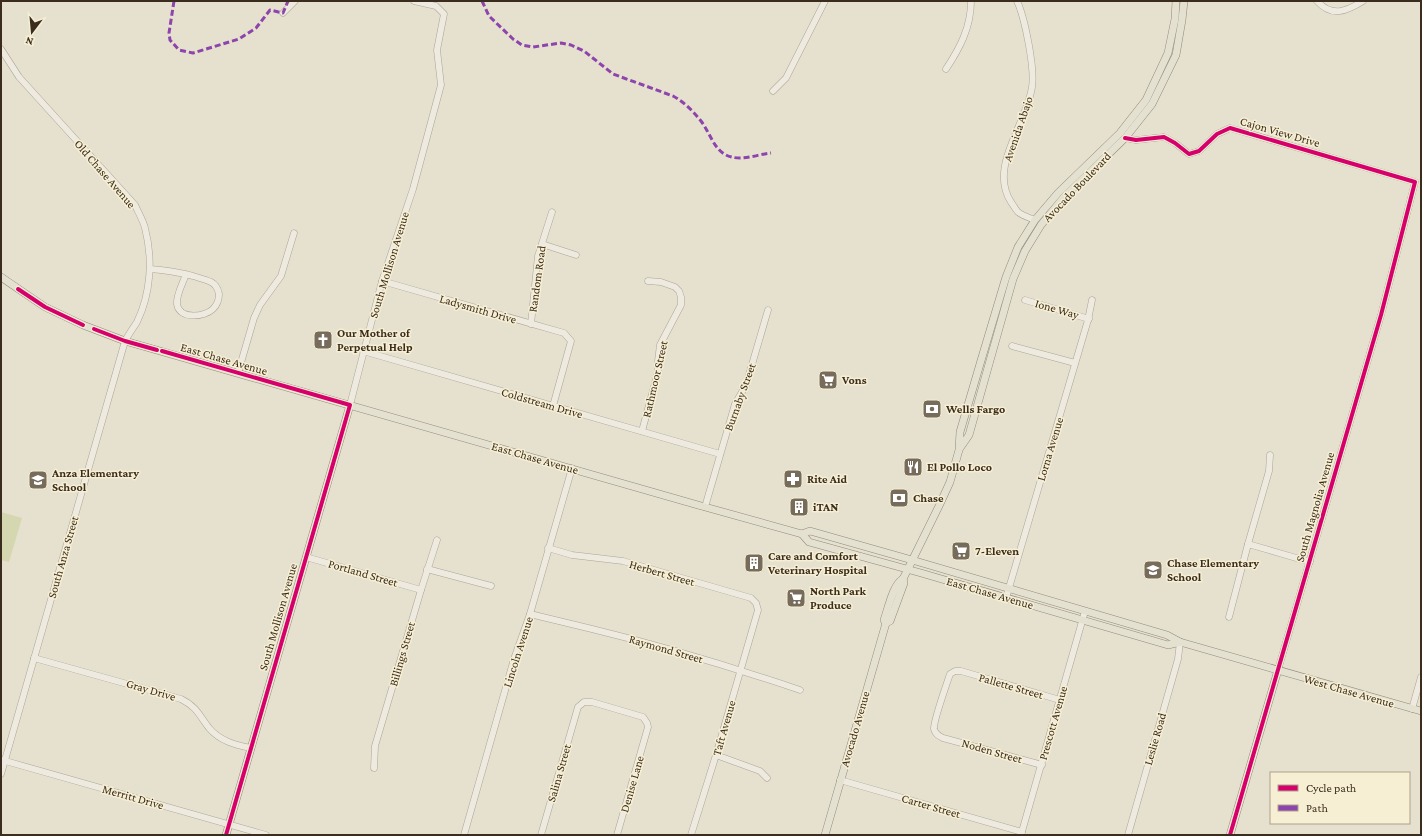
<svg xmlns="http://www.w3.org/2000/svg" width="1422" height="836" font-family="'Crimson Pro',serif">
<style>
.green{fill:#d4d7b0}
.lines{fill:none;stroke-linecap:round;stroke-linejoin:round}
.minor-casing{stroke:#aba596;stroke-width:7}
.major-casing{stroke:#918a7d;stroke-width:8}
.minor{stroke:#eeeadf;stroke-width:6}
.major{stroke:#e5e1d1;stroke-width:7}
.quiet{stroke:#8e44ad;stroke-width:3;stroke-dasharray:6 3;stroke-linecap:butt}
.cycleway-casing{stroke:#f7efd3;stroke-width:6}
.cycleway{stroke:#d6006c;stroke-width:4}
.labels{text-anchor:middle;stroke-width:3;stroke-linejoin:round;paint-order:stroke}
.street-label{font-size:12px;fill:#3b2d1e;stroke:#f7efd3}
.poi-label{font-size:12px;font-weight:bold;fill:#3b2d1e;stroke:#f7efd3;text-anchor:start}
</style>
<rect width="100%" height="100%" fill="#e6e0ce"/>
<path class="green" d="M 1,512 L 22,518 L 9,562 L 1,560 Z"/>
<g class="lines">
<defs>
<g id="minor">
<path d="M 1017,1 C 1025,18 1035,69 1032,87 C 1027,123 988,167 1011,202 C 1013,205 1016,210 1018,212 C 1023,216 1030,218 1035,220"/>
<path d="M 1317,1 C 1332,18 1347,11 1363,1"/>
<path d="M 283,13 L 295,1"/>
<path d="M 1,49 L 19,77 L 135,205 C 138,212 143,220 145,228 C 153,259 151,293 137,322 C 133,328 129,334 125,341 L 1,774"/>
<path d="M 946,69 C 960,48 971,27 971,1"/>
<path d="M 773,91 L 786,78 L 825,1"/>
<path d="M 1125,138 L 1136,140 L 1164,137 L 1175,143 L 1189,154 L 1199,151 L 1217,134 L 1230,128 L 1415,182 L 1381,315 L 1278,670"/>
<path d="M 542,244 L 576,255"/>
<path d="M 150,269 C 166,270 178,272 193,276 C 199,278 205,279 211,282 C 215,284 218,289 219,294 C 219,299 217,305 213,309 C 205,317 179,320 177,304 C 176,295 183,283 186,274"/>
<path d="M 382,281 L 564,333 L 571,341 L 553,406"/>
<path d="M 1025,300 L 1089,319"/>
<path d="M 531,324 L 538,256 L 552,212"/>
<path d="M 1012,346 L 1075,363"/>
<path d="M 363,351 L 720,454"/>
<path d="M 238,373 L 254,318 L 260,305 L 281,276 L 294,233"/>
<path d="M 350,405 L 382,281 L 413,189 L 441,85 L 437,50 L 444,14 L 436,6 L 414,1"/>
<path d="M 642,431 L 658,372 L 658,361 L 660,345 L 681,305 L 681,297 L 679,291 L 675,287 L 661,282 L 648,281"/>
<path d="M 705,507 L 735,404 L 746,385 L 768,310"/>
<path d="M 1248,544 L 1269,471 L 1270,455"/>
<path d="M 548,548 L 572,555 L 623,561 L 751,598 L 756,603 L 758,610 L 716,755 L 691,835"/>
<path d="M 306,557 L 421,590"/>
<path d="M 427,569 L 491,586"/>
<path d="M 1006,598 L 1088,320 L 1092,300"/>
<path d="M 530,614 C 551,619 572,624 592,629 C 662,646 732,667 800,690"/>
<path d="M 1229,617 L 1248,544 L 1310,562"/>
<path d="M 34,658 L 181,699 C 197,707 199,715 209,728 C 220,741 235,745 251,748"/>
<path d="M 1412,709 L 1421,677"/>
<path d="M 716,755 L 760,771 L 767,778"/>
<path d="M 2,760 L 266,835"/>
<path d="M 1042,765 L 943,738 C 939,736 935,734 934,729 C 933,722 947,683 950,674 L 955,671 L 961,671 L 1060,700"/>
<path d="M 374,768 L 375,746 L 421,590 L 437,540"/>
<path d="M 840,780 L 1022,832"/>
<path d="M 464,835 L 514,659 L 530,614 L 572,468"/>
<path d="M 541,835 L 578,707 L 584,702 L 592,702 L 643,717 L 647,723 L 648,727 L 617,835"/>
<path d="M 1021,835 L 1085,611"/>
<path d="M 1128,835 L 1178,659 L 1180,642"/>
</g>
<g id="major">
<path d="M 1,277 L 45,307 L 83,325 L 125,341 L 705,507 L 802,534 L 810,531 L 912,560 L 1167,635 L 1180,642 L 1421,711"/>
<path d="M 960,448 L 969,435 L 1013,279 L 1025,251 L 1041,225 L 1064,197 L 1125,138 L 1152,104 L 1176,55 L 1182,20 L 1184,1"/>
<path d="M 802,534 L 809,542 L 921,573 L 1168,645 L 1180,642"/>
<path d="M 886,623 L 890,621 L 904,583 L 903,579"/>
<path d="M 226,835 L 350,405"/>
<path d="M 825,835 L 886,623 L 884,620 C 888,609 893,584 903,579 L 939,506 L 950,482 L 959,450 L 960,432 L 980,364 L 1006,277 L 1018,247 L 1035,220 L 1058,193 L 1120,133 L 1146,100 L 1168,53 L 1175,19 L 1176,1"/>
<path d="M 1230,835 L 1278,670"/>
</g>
</defs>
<use href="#minor" class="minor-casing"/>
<use href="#major" class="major-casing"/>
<use href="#minor" class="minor"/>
<use href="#major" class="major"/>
<g class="quiet">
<path d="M 174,1 L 169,33 L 170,40 L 179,50 L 193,53 L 239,39 L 256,28 L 270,10 L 283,13 L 288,1"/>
<path d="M 482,1 L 489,16 L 513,39 L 522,45 L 533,47 L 561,43 L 571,45 L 584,51 L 613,74 L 673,96 C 684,102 693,111 701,121 C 713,137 715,158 740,158 C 750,158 761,154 771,153"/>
</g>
<defs>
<g id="cycleway">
<path d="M 1125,138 L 1136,140 L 1164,137 L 1175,143 L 1189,154 L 1199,151 L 1217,134 L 1230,128 L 1415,182 L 1381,315 L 1230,835"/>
<path d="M 18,289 L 45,307 L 83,325"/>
<path d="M 94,329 L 125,341 L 157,350"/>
<path d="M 162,351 L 350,405 L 226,835"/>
</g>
</defs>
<use href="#cycleway" class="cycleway-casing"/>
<use href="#cycleway" class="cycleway"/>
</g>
<defs>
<symbol id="church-square" viewBox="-11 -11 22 22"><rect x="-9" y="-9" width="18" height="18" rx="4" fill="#776c5c" stroke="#f7efd3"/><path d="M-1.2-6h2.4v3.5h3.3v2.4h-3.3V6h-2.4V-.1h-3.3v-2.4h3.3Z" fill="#fff"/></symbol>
<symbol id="supermarket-square" viewBox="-11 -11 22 22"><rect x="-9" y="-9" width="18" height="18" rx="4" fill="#776c5c" stroke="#f7efd3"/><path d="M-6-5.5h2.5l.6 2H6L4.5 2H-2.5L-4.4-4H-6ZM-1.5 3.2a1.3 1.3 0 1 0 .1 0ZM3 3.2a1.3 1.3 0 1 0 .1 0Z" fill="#fff"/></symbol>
<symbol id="bank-square" viewBox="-11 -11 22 22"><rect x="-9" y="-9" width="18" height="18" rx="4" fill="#776c5c" stroke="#f7efd3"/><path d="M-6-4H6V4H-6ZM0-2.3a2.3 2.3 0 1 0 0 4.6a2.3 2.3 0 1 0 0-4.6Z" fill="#fff"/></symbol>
<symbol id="restaurant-square" viewBox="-11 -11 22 22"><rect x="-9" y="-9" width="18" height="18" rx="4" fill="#776c5c" stroke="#f7efd3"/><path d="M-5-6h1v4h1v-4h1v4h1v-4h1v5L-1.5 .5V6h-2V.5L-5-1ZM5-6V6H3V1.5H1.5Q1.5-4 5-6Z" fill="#fff"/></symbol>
<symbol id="pharmacy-square" viewBox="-11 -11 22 22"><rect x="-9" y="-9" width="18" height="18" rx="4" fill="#776c5c" stroke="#f7efd3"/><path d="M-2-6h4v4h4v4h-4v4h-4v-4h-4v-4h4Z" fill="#fff"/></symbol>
<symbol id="school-square" viewBox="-11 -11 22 22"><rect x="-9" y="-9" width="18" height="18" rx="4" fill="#776c5c" stroke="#f7efd3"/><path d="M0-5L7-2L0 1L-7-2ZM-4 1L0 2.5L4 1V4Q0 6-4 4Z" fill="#fff"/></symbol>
<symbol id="building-square" viewBox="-11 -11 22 22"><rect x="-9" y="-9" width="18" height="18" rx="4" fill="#776c5c" stroke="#f7efd3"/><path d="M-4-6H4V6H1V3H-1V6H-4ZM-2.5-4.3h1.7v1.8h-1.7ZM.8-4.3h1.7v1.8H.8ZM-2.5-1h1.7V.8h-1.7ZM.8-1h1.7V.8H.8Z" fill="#fff"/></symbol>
</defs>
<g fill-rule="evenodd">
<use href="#church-square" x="312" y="329" width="22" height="22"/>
<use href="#supermarket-square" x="817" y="369" width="22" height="22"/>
<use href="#bank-square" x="921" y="398" width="22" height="22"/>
<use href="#restaurant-square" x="902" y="456" width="22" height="22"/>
<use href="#pharmacy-square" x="782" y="468" width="22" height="22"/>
<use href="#school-square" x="27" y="469" width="22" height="22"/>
<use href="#bank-square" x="888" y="487" width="22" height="22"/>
<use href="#building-square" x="788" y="496" width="22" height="22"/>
<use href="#supermarket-square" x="950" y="540" width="22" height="22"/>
<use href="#building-square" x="743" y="552" width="22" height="22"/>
<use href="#school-square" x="1142" y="559" width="22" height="22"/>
<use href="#supermarket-square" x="785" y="587" width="22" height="22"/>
</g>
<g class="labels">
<g class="street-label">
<text transform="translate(1018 129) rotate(-71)" y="4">Avenida Abajo</text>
<text transform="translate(1280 132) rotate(16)" y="4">Cajon View Drive</text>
<text transform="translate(105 174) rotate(49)" y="4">Old Chase Avenue</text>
<text transform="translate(1077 187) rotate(-46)" y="4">Avocado Boulevard</text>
<text transform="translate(389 265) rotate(-73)" y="4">South Mollison Avenue</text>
<text transform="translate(537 279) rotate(-82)" y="4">Random Road</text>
<text transform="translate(478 309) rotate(16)" y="4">Ladysmith Drive</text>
<text transform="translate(1057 309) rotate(16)" y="4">Ione Way</text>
<text transform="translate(224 359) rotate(16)" y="4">East Chase Avenue</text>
<text transform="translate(655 379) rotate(-77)" y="4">Rathmoor Street</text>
<text transform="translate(740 397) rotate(-70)" y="4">Burnaby Street</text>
<text transform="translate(542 403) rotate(16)" y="4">Coldstream Drive</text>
<text transform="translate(1050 449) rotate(-73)" y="4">Lorna Avenue</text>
<text transform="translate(535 458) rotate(16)" y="4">East Chase Avenue</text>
<text transform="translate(1315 507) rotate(-74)" y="4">South Magnolia Avenue</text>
<text transform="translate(63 557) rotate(-74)" y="4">South Anza Street</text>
<text transform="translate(363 573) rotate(16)" y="4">Portland Street</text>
<text transform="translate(662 573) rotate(16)" y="4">Herbert Street</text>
<text transform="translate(990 593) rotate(16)" y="4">East Chase Avenue</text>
<text transform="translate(278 617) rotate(-74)" y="4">South Mollison Avenue</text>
<text transform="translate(666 649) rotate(16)" y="4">Raymond Street</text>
<text transform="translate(518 652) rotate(-72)" y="4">Lincoln Avenue</text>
<text transform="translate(402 654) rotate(-74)" y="4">Billings Street</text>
<text transform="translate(1011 686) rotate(16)" y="4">Pallette Street</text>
<text transform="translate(151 690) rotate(16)" y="4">Gray Drive</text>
<text transform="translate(1349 691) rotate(16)" y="4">West Chase Avenue</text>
<text transform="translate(1053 723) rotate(-74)" y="4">Prescott Avenue</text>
<text transform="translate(724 728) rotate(-74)" y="4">Taft Avenue</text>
<text transform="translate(855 729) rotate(-74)" y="4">Avocado Avenue</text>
<text transform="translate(1155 739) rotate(-74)" y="4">Leslie Road</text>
<text transform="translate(992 751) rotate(16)" y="4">Noden Street</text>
<text transform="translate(559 773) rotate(-74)" y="4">Salina Street</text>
<text transform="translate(632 784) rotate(-74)" y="4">Denise Lane</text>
<text transform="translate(133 797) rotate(16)" y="4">Merritt Drive</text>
<text transform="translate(931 806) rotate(16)" y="4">Carter Street</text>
</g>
<g class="poi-label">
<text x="337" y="337">Our Mother of<tspan x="337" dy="14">Perpetual Help</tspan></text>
<text x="842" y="384">Vons</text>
<text x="946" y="413">Wells Fargo</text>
<text x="927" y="471">El Pollo Loco</text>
<text x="52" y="477">Anza Elementary<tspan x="52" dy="14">School</tspan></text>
<text x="807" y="483">Rite Aid</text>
<text x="913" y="502">Chase</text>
<text x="813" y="511">iTAN</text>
<text x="975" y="555">7-Eleven</text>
<text x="768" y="560">Care and Comfort<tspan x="768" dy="14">Veterinary Hospital</tspan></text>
<text x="1167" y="567">Chase Elementary<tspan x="1167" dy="14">School</tspan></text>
<text x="810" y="595">North Park<tspan x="810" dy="14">Produce</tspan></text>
</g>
</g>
<rect width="1422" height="836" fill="none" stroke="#3b2d1e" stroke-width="4"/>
<rect x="1270" y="772" width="140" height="52" fill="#f7efd3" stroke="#aca18b"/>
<rect x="1278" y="785" width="20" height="6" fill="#d6006c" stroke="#aca18b"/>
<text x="1306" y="792" font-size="12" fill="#3b2d1e">Cycle path</text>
<rect x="1278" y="805" width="20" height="6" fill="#8e44ad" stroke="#aca18b"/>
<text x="1306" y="812" font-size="12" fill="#3b2d1e">Path</text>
<g transform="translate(32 32) rotate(196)" stroke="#f7efd3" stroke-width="3" paint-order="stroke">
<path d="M0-3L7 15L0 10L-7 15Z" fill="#3b2d1e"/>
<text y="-6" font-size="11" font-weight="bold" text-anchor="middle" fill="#3b2d1e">N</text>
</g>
</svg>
